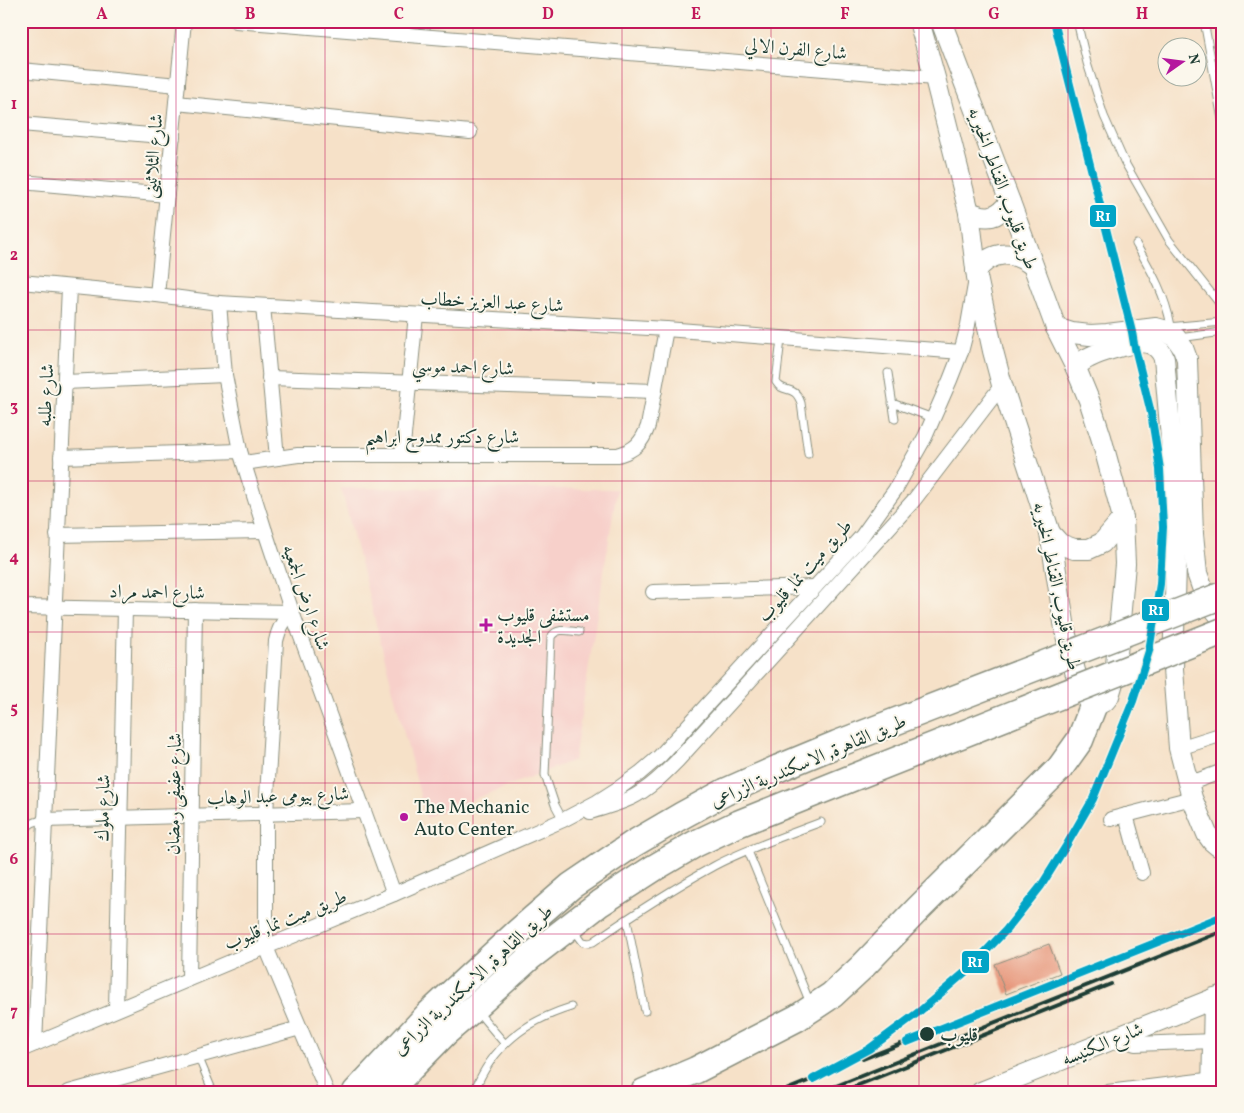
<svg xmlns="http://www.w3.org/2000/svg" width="1244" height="1113" font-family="Vollkorn,Amiri,serif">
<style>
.built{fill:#f7d0ca}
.building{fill:#e7977b}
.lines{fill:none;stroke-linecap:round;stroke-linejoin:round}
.lane-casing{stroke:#8a8f7e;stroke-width:9}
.street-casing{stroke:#8a8f7e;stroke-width:16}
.secondary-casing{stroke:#8a8f7e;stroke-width:22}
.highway-casing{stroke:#8a8f7e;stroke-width:29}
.lane{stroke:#fff;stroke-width:7}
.street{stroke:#fff;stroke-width:14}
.secondary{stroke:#fff;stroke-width:20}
.highway{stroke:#fff;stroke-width:26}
.rail{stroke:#1f3d34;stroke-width:4}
.highway-bridge-casing{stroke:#8a8f7e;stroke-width:29;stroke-linecap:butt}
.highway-bridge{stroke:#fff;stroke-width:26}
.rail-1-casing{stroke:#fbf7ec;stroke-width:11}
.rail-1{stroke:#02a4c6;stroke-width:8}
.grid{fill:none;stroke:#c2185b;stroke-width:1;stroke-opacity:0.55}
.poi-dot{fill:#b5179e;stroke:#fbf7ec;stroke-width:2}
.stop-dot{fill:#1f3d34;stroke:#fbf7ec;stroke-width:2}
.labels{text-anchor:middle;stroke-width:4;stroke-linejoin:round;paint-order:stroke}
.street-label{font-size:19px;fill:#1f3d34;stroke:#fbf7ec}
.poi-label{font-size:19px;fill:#1f3d34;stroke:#fbf7ec;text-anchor:start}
.stop-label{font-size:19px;font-weight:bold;fill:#1f3d34;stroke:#fbf7ec;text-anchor:start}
.line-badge{stroke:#fbf7ec;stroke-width:2}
.badge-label{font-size:14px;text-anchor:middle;font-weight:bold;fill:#fff}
.neatline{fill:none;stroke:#c2185b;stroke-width:2}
.grid-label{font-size:16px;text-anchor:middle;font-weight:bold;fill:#c2185b}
</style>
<rect width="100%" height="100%" fill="#fbf7ec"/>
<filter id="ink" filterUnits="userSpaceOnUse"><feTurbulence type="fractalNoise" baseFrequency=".02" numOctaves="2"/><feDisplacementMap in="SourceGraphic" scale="10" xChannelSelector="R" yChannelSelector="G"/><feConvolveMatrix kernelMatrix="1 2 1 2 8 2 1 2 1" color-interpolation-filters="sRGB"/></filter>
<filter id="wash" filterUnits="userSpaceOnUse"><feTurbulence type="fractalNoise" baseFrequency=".0096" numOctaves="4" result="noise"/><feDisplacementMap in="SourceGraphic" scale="20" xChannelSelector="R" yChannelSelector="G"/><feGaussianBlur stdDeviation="1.12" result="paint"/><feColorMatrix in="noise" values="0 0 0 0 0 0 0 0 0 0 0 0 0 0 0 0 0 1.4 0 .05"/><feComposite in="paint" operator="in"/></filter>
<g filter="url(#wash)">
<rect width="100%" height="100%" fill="#f6e1c8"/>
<path class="built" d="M 341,488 L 617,489 L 574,760 L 426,818 Z"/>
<g id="blocks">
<path class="building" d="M 1049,944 L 1060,973 L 1006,994 L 995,964 Z"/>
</g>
</g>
<g filter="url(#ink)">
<use href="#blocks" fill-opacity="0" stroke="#8a8f7e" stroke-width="1"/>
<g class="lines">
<defs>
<g id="lane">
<path d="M 1077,21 L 1087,63 L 1104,116 L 1124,161 L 1169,240 L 1223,308"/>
<path d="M 1204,21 L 1223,125"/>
<path d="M 1136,244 C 1152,272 1165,294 1171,326"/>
<path d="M 1168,327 L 1223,322"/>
<path d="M 1179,338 L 1223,332"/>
<path d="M 781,339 L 776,382 C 783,394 795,384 801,403 L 808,454"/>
<path d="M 888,373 L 895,419"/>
<path d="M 892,403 L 933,418"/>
<path d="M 563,820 L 555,805 L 545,775 L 551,637 C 557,627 569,631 579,632"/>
<path d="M 21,838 C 25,826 32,821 44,820"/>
<path d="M 748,851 L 810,1003"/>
<path d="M 627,920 L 645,1011"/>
<path d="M 574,930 L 583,942 L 589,943 L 593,942 C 632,915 672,889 714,866 C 748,848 785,836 821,822"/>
<path d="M 478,1012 L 505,1044"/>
<path d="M 198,1056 L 213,1092"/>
<path d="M 474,1092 C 492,1046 526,1021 571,1007"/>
</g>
<g id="street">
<path d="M 236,21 L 935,78"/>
<path d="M 21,70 L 178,85"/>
<path d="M 176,103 L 470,132"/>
<path d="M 21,124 L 173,137"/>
<path d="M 21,182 L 167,195"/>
<path d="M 21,282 L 157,295 L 219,303 L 666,329 L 961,352"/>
<path d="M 157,295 L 184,21"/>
<path d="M 219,303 L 225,375 L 240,451 L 265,531 L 292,612 L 394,894"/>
<path d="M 263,306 L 277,458"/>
<path d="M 269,378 L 655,391"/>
<path d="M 65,382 L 225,375"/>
<path d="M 402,455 L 416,315"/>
<path d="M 61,457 L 240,451"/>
<path d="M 244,463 L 298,455 L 618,455 C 635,450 642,443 648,426 L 666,329"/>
<path d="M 57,535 L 265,531"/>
<path d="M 653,592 L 815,587"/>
<path d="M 21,607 L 292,612"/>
<path d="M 292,612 C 283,621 279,628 276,641 L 266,814 L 266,947 L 327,1092"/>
<path d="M 1179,748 L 1223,734"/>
<path d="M 1188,784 L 1223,771"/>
<path d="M 590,812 C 604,808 618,804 631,798 C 649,789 663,775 677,761 L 914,500 L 1002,385"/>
<path d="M 1126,815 L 1142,873"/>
<path d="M 1111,819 L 1192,798"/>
<path d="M 44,820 L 363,811"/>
<path d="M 189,979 L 195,610"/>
<path d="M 116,1009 L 125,609"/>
<path d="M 1120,1036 L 1124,1040 L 1135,1044 L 1214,1041"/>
<path d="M 35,1044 L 69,287"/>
<path d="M 21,1050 L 266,947 L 394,894 L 563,820 L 597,802 L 619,788 L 640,773 L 660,756 L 862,536 L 895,490 L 925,437 L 950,380 L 961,352 L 968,325 L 975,285"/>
<path d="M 69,1092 L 300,1028"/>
<path d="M 1108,1092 L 1223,1078"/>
</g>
<g id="secondary">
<path d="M 919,21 L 935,78 L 969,212 L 977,277 L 993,351 L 1002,385 L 1050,533 L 1066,635 L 1075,671 L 1082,691 L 1087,698 L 1094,704 L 1099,704 L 1105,701 L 1109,696 L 1115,676 L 1125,564 L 1123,518 L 1101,437 L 1089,400 L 1075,366 L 1056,328 L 1010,202 L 941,21"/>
<path d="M 969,212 C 988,220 997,218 1010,202"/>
<path d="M 976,271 C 992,250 1013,250 1033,266"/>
<path d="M 1056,328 L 1072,333 L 1090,335 L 1107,334 L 1156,328 L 1167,331 L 1176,338 L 1183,348 L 1187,359 L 1193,534 L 1197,573 L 1203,590 L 1211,605 L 1223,620"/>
<path d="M 1075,366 C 1080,363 1084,360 1088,358 C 1099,352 1137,340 1148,343 C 1157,345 1161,351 1164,358 L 1175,484 L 1176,565 L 1173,669 L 1179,748 L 1192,798 L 1207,834 L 1212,841 L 1218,846 L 1223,847"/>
<path d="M 1050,533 L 1060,544 L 1074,549 L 1089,549 L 1102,543 L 1123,518"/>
<path d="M 981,1092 L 1223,995"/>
<path d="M 1212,1092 L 1214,998"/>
</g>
<g id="highway">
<path d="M 356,1092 L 429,1014 L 518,932 L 571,886 L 633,844 L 681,816 L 725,792"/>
<path d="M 387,1092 L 445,1033 L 474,1008 L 530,957 L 600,903 L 654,868 L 695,844 L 735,825"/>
<path d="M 644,1092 L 696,1070 L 797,1018 L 832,995 L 862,967 L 918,909 L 1060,768 L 1080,740 L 1094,704"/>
</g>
</defs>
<use href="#lane" class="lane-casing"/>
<use href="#street" class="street-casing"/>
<use href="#secondary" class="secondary-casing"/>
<use href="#highway" class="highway-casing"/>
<use href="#lane" class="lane"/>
<use href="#street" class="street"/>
<use href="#secondary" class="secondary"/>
<use href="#highway" class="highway"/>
<g class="rail">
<path d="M 863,1059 L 1223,916"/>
<path d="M 813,1079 L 869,1049 L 920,1011 L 970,968 L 1006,930 L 1041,886 L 1066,846 L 1093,799 L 1133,701 L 1149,651 L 1160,584 L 1163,527 L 1160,469 L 1151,413 L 1134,344 L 1132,332 L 1054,21"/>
<path d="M 781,1092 L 818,1077"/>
<path d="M 821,1092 L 1223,931"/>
<path d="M 841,1092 L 1111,984"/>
</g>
<defs>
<g id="highway-bridge">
<path d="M 725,792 L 779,768 L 837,744 L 1223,595"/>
<path d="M 735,825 L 852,778 L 1223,631"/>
</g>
</defs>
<use href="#highway-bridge" class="highway-bridge-casing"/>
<use href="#highway-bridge" class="highway-bridge"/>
<defs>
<g id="rail-1">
<path d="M 907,1042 L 1223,916"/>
<path d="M 813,1079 L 869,1049 L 920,1011 L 970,968 L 1006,930 L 1041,886 L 1066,846 L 1093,799 L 1133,701 L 1149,651 L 1160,584 L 1163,527 L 1160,469 L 1151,413 L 1134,344 L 1132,332 L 1054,21"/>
</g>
</defs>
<use href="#rail-1" class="rail-1-casing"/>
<use href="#rail-1" class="rail-1"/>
</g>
</g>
<path class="grid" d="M 176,21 L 176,1092M 325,21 L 325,1092M 473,21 L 473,1092M 622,21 L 622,1092M 771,21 L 771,1092M 919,21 L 919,1092M 1068,21 L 1068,1092M 21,179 L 1223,179M 21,330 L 1223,330M 21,481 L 1223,481M 21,632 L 1223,632M 21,783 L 1223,783M 21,934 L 1223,934"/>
<g class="poi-dot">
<path d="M483.5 617.5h5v5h5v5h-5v5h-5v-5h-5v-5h5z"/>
<circle cx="404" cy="817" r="5"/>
</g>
<circle class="stop-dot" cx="927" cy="1034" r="8"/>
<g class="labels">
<g class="street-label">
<text transform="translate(796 48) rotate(5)" y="7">شارع الفرن الالي</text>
<text transform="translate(152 156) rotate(-85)" y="7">شارع الثلاثينى</text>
<text transform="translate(1004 188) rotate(70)" y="7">طريق قليوب, القناطر الخيريه</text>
<text transform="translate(492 301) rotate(3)" y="7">شارع عبد العزيز خطاب</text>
<text transform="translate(463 366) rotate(2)" y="7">شارع احمد موسي</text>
<text transform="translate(45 395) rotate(-87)" y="7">شارع طلبه</text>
<text x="442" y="443">شارع دكتور ممدوح ابراهيم</text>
<text transform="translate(804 570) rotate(-48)" y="7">طريق ميت نما, قليوب</text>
<text transform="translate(1058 586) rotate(78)" y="7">طريق قليوب, القناطر الخيريه</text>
<text transform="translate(157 591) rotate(1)" y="7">شارع احمد مراد</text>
<text transform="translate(307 597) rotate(71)" y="7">شارع ارض الجمعيه</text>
<text transform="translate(808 760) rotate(-23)" y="7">طريق القاهرة, الاسكندرية الزراعى</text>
<text transform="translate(173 794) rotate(-89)" y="7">شارع عفيفى رمضان</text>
<text transform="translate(278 795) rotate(-2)" y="7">شارع بيومى عبد الوهاب</text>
<text transform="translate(102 808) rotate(-89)" y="7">شارع ملوك</text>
<text transform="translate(285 919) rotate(-22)" y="7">طريق ميت نما, قليوب</text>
<text transform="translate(472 979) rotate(-43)" y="7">طريق القاهرة, الاسكندرية الزراعى</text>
<text transform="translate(1102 1043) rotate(-22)" y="7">شارع الكنيسه</text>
</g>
<g class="poi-label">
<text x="497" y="621">مستشفى قليوب<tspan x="497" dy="22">الجديدة</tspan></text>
<text x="414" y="813">The Mechanic<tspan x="414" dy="22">Auto Center</tspan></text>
</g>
<g class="stop-label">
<text x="940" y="1041">قليوب</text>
</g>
</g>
<g class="line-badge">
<rect x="1089" y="204" width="28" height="24" rx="5" fill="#02a4c6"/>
<rect x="1141" y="598" width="29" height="24" rx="5" fill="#02a4c6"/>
<rect x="961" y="950" width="29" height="24" rx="5" fill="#02a4c6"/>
</g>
<g class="badge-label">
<text x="1103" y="221">R1</text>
<text x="1156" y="615">R1</text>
<text x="975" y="967">R1</text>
</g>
<rect width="1244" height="1113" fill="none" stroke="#fbf7ec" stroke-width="55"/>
<g transform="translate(1182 62) rotate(76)"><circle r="24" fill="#fbf7ec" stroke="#a3ada2"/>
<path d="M0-4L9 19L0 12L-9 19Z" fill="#b5179e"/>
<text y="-8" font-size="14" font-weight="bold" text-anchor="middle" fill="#1f3d34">N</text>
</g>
<rect x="28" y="28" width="1188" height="1058" class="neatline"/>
<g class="grid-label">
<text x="102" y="19">A</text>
<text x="250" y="19">B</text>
<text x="399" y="19">C</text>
<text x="548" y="19">D</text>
<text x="696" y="19">E</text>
<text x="845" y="19">F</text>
<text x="994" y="19">G</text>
<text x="1142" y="19">H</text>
<text x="14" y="109">1</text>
<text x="14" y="260">2</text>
<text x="14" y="411">3</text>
<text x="14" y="562">4</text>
<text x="14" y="713">5</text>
<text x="14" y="864">6</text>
<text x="14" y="1016">7</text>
</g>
</svg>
